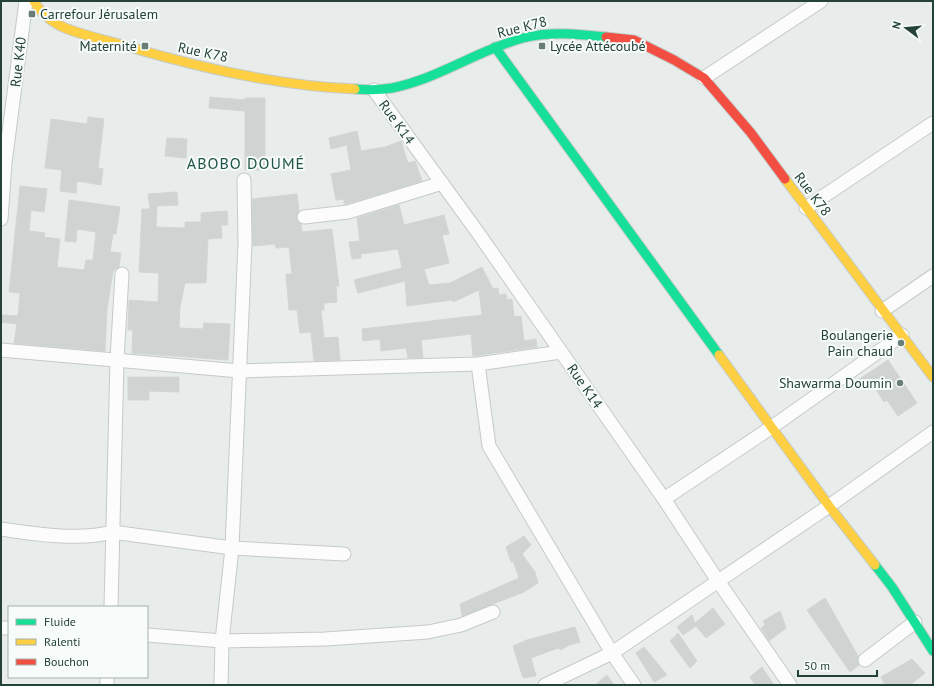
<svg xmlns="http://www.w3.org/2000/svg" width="934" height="686" font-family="'PT Sans',sans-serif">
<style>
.building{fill:#cfd4d2;stroke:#d1d6d4}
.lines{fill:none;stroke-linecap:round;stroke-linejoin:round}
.street-casing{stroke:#c5cac8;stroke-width:15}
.fast-casing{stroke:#c3cbc8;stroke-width:11}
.slow-casing{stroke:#c3cbc8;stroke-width:11}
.jam-casing{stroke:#c3cbc8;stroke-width:11}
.street{stroke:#fcfcfc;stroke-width:13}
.fast{stroke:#16e098;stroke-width:9}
.slow{stroke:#ffcf43;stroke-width:9}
.jam{stroke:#f24e42;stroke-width:9}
.poi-dot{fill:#697e78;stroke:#f7fbf9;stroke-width:1.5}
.labels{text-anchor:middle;stroke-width:4;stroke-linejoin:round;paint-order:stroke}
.poi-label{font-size:14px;fill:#24423a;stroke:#f7fbf9;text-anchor:end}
.street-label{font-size:14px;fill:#24423a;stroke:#f7fbf9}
.quarter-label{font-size:16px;letter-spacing:1px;fill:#1f5548;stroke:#f7fbf9}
</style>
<rect width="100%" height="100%" fill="#e8edeb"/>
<g class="building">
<path d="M 210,97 L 245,100 L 245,98 L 265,98 L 265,170 L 245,170 L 245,111 L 209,108 Z"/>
<path d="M 88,117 L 104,119 L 98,168 L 103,169 L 101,185 L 77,181 L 76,193 L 60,191 L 62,170 L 45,168 L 51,119 L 87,124 Z"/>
<path d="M 357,131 L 361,151 L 385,147 L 401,141 L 408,163 L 415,161 L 422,181 L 346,204 L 344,204 L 344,199 L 336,200 L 331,174 L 351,170 L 347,145 L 331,149 L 329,138 Z"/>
<path d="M 167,138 L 187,139 L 186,158 L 165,156 Z"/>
<path d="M 20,186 L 47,189 L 44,212 L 31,210 L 29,231 L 45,233 L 44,237 L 60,239 L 57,267 L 84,270 L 86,260 L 93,260 L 96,232 L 77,229 L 76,242 L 65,241 L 69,200 L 120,207 L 116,234 L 113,234 L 110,252 L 121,253 L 119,267 L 113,271 L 107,309 L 105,351 L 14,343 L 17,324 L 1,322 L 1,315 L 18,316 L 20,293 L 9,292 Z"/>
<path d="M 177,192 L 178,205 L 157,206 L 156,227 L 185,228 L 185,222 L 201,222 L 201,213 L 227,211 L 228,225 L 221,225 L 222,238 L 208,239 L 206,283 L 185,283 L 180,307 L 179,328 L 203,329 L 204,323 L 230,324 L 228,360 L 132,353 L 133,330 L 128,330 L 129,300 L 158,302 L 159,273 L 139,272 L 142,209 L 150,209 L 148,194 Z"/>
<path d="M 297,194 L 299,211 L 296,218 L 301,224 L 302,232 L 332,229 L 339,286 L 336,286 L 337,302 L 324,303 L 324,310 L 321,310 L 324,338 L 338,337 L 340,360 L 314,361 L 311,332 L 300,333 L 297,310 L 289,310 L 286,274 L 292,274 L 289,247 L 276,248 L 275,244 L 253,246 L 252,199 Z"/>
<path d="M 399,205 L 404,225 L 444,215 L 449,234 L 442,235 L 449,263 L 424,269 L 429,285 L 450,283 L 482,267 L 493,289 L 498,288 L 499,295 L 506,294 L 507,300 L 512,299 L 514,317 L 521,316 L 524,341 L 536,339 L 537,347 L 473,356 L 471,334 L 421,340 L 423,358 L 408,358 L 406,348 L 381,351 L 380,339 L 363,341 L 362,329 L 482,315 L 479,290 L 453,302 L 452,300 L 407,306 L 405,281 L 358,293 L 354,280 L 402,268 L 398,249 L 361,254 L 361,258 L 352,259 L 349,242 L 360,241 L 357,218 Z"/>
<path d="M 888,360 L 917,403 L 898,416 L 887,400 L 884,402 L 873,385 L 865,390 L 858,380 Z"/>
<path d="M 128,377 L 179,377 L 179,392 L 149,391 L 149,400 L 128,400 Z"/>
<path d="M 524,536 L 531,545 L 522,554 L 535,572 L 538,583 L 524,592 L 462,616 L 460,604 L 519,578 L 513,561 L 511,562 L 506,547 Z"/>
<path d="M 825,598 L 858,656 L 857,661 L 859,665 L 850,672 L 807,610 Z"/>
<path d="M 713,608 L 725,624 L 706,638 L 696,626 L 683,635 L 677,627 L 692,615 L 695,623 Z"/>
<path d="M 780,611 L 786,628 L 769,641 L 761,628 L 765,625 L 763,621 Z"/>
<path d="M 575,627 L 580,642 L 569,645 L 561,650 L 558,648 L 531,658 L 536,676 L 523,678 L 513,646 L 527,640 Z"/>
<path d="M 678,633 L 697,661 L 690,668 L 670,641 Z"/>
<path d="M 644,647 L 667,675 L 654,682 L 636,653 Z"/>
<path d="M 912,659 L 925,673 L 910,685 L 885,685 L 881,677 Z"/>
<path d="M 762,667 L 774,685 L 755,685 L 750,677 Z"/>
<path d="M 607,675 L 614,685 L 595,685 Z"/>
</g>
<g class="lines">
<defs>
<g id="street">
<path d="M 704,78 L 821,1"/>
<path d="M 374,90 L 476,230 L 664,499 L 718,581 L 790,685"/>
<path d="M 806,208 L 933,123"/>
<path d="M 304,217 L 348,212 L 442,183"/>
<path d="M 1,219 L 5,163 L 26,1"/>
<path d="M 882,311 L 933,276"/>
<path d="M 1,350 L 240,371 L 478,364 L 561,352"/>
<path d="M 478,364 L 489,446 L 612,653 L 634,685"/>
<path d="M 664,499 L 772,427 L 902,335"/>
<path d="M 1,529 C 33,534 81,541 112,532 L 232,548 L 344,554"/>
<path d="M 111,607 L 117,360 L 122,274"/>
<path d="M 1,628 L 9,628"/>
<path d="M 147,635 L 222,641 L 325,639 L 428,632 L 461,625 L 493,612"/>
<path d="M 865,660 L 915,622"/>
<path d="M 107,685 L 107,677"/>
<path d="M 221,685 L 222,641 L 232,548 L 245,243 L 244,180"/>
<path d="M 545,685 L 612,653 L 829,506 L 933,432"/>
</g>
<g id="fast">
<path d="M 495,47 L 719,355"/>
<path d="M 355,89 C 367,90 380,90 392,88 C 438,79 478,50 523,38 C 551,31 578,34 606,37"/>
<path d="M 875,565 L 892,587 L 933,651"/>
</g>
<g id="slow">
<path d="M 34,1 C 40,13 53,23 65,28 C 85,36 106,40 126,46 C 200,68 278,86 355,89"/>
<path d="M 785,179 L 933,377"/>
<path d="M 719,355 L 829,506 L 875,565"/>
</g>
<path id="jam" d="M 606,37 L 634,40 L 674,60 L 704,78 L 751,133 L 785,179"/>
</defs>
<use href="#street" class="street-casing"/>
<use href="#fast" class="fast-casing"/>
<use href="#slow" class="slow-casing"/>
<use href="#jam" class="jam-casing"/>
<use href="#street" class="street"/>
<use href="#fast" class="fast"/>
<use href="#slow" class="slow"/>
<use href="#jam" class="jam"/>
</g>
<g class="poi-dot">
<rect x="28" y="10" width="8" height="8" rx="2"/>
<rect x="141" y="42" width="8" height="8" rx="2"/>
<rect x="538" y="42" width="8" height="8" rx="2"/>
<circle cx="901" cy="343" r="4"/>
<circle cx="900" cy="383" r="4"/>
</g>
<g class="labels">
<g class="poi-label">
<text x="40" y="19" text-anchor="start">Carrefour Jérusalem</text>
<text x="137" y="51">Maternité</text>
<text x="550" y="51" text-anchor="start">Lycée Attécoubé</text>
<text x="893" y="340">Boulangerie<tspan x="893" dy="16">Pain chaud</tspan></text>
<text x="892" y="388">Shawarma Doumin</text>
</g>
<g class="street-label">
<text transform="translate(522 27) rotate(-14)" y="5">Rue K78</text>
<text transform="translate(203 52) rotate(12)" y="5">Rue K78</text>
<text transform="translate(18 62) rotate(-83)" y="5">Rue K40</text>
<text transform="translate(397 122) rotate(54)" y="5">Rue K14</text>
<text transform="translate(813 194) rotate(53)" y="5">Rue K78</text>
<text transform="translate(585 386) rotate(55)" y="5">Rue K14</text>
</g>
<g class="quarter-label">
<text x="246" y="169">ABOBO DOUMÉ</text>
</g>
</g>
<rect width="934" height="686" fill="none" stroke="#24423a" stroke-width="4"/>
<rect x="8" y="606" width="140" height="72" fill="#f7fbf9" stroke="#a3b1ad"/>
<rect x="16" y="619" width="20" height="6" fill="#16e098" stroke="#a3b1ad"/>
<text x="44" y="626" font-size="12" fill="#24423a">Fluide</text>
<rect x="16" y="639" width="20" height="6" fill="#ffcf43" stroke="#a3b1ad"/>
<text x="44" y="646" font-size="12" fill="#24423a">Ralenti</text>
<rect x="16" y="659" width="20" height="6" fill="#f24e42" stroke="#a3b1ad"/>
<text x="44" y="666" font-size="12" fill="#24423a">Bouchon</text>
<g transform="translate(906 28) rotate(286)" stroke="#f7fbf9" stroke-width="3" paint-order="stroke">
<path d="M0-3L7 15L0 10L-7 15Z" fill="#24423a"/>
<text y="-6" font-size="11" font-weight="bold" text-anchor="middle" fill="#24423a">N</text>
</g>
<path d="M798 670v6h79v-6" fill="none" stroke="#24423a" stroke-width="2"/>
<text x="804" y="670" font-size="12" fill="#24423a" stroke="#f7fbf9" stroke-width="3" paint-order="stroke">50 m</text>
</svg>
